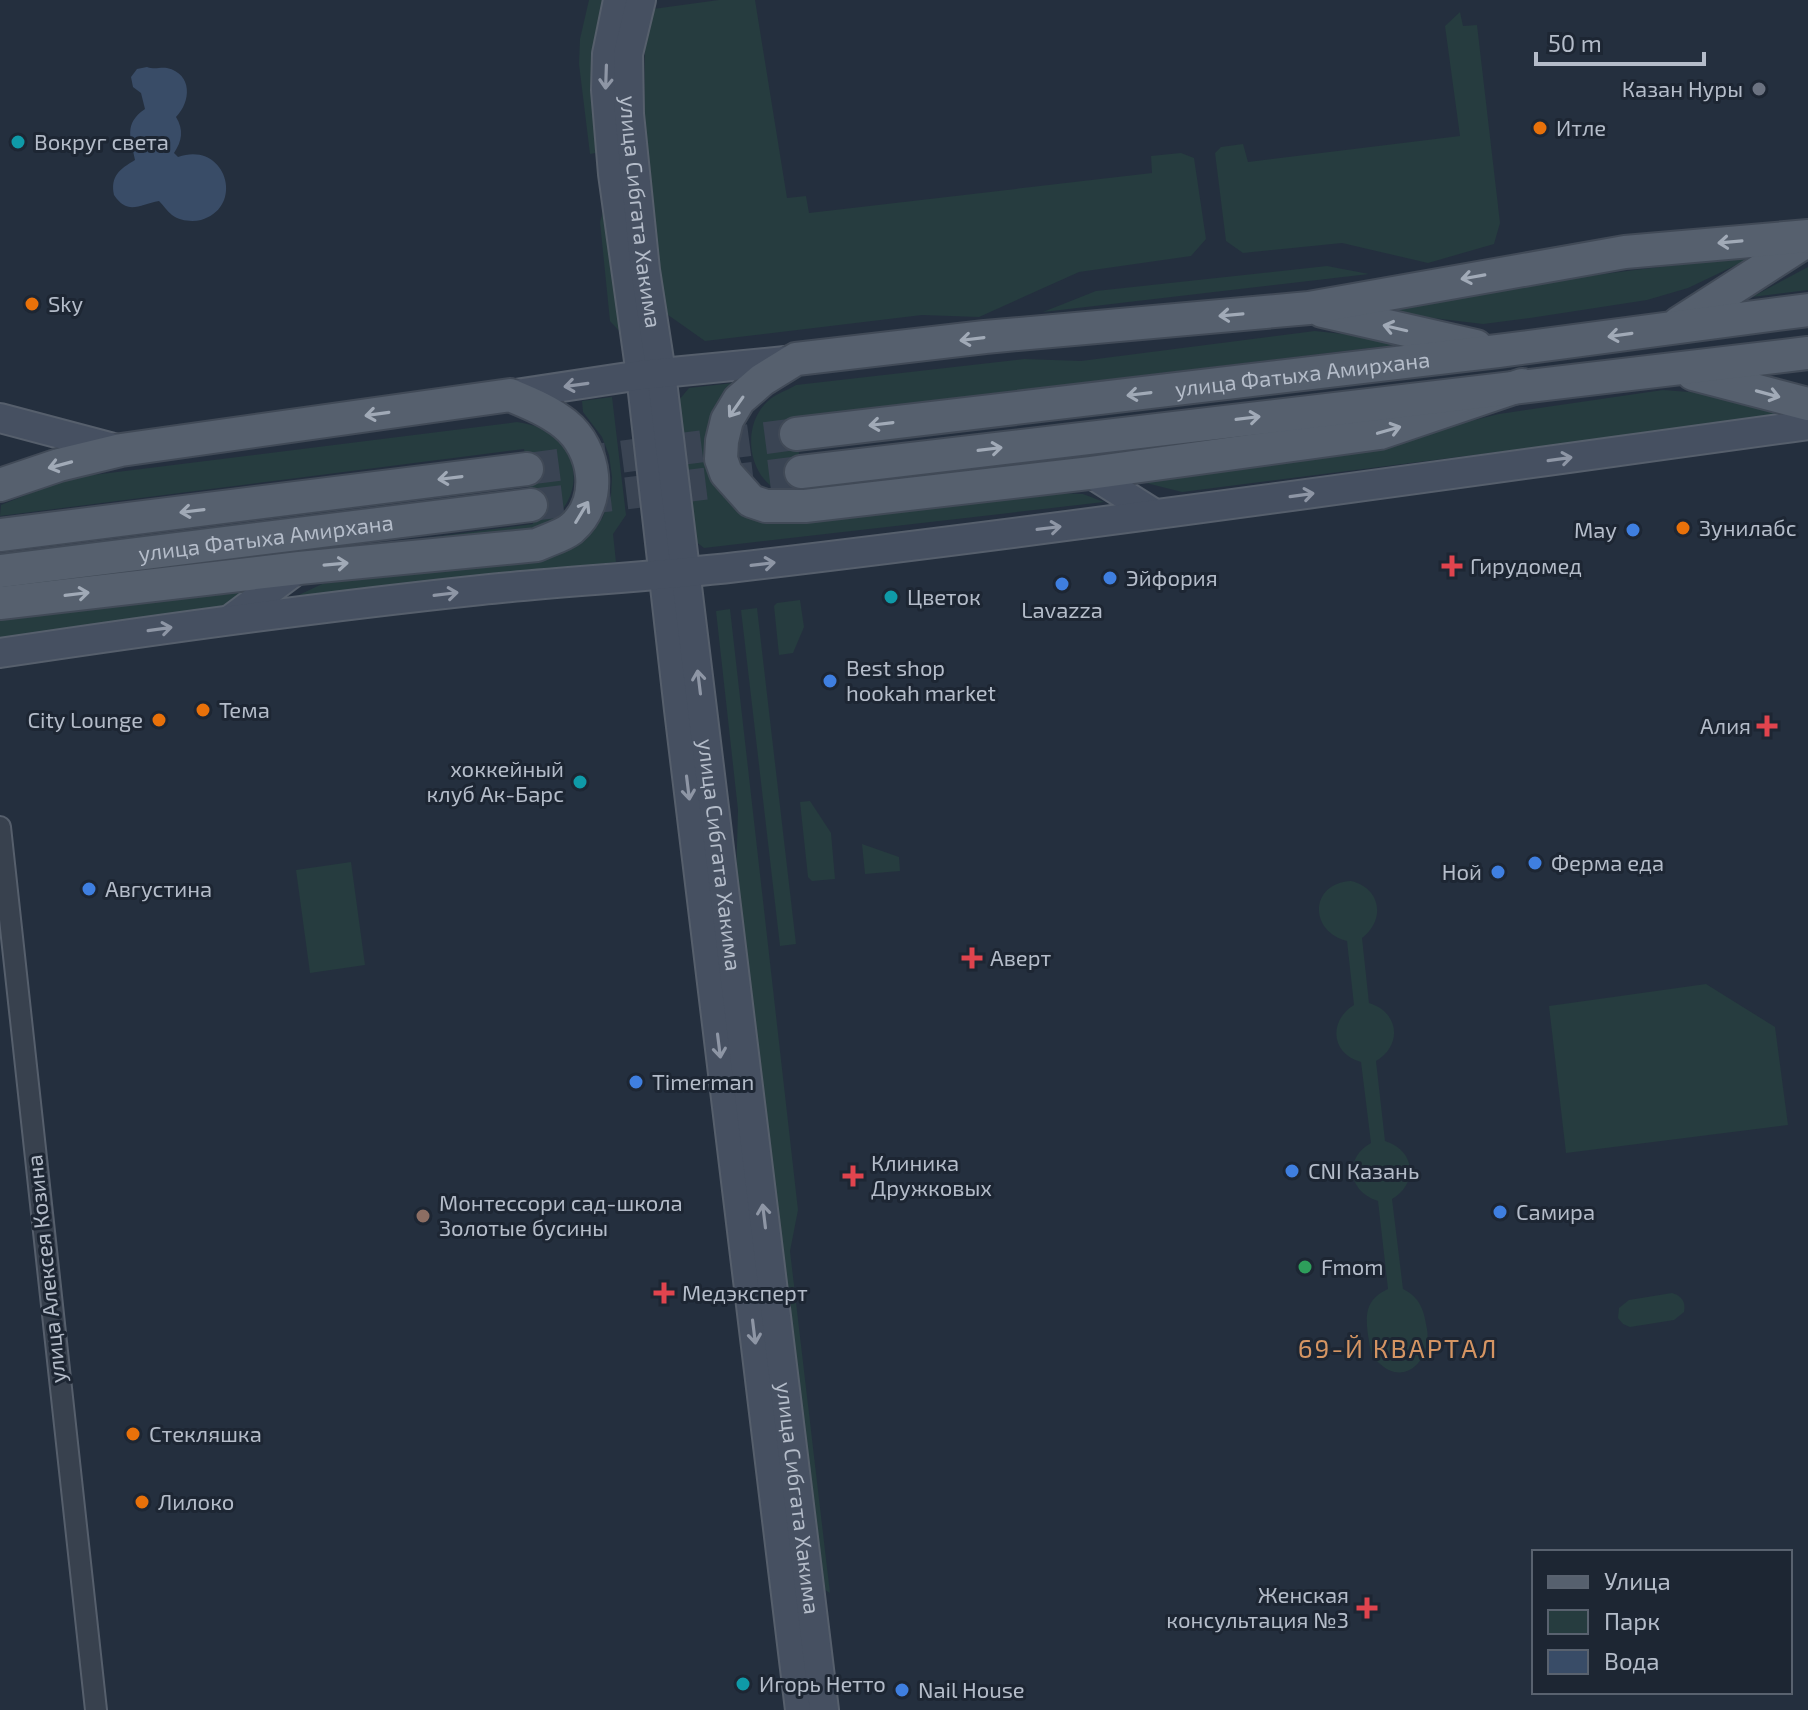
<svg xmlns="http://www.w3.org/2000/svg" width="1808" height="1710" font-family="'Exo 2',sans-serif">
<style>
.green{fill:#263c3f}
.water{fill:#394c67}
.lines{fill:none;stroke-linecap:round;stroke-linejoin:round}
.primary-tunnel{stroke:#3a4453;stroke-width:32;stroke-dasharray:32 16;stroke-linecap:butt}
.minor-casing{stroke:#565f6c;stroke-width:24}
.secondary-casing{stroke:#565f6c;stroke-width:32}
.primary-casing{stroke:#414a57;stroke-width:36}
.minor{stroke:#38414e;stroke-width:20}
.secondary{stroke:#465061;stroke-width:28}
.primary{stroke:#56606e;stroke-width:32}
.oneway{stroke:#8e96a5}
.oneway2{stroke:#a1aab7}
.worship-dot{fill:#6b7280;stroke:#1d2633;stroke-width:3}
.food-dot{fill:#e8710a;stroke:#1d2633;stroke-width:3}
.culture-dot{fill:#0f9aa8;stroke:#1d2633;stroke-width:3}
.shop-dot{fill:#3f7fe0;stroke:#1d2633;stroke-width:3}
.health-dot{fill:#e0444e;stroke:#1d2633;stroke-width:3}
.education-dot{fill:#8d6e63;stroke:#1d2633;stroke-width:3}
.leisure-dot{fill:#2e9e5b;stroke:#1d2633;stroke-width:3}
.labels{text-anchor:middle;stroke-width:6;stroke-linejoin:round;paint-order:stroke}
.poi-label{font-size:22px;fill:#b4bcc9;stroke:#1d2633;text-anchor:start}
.street-label{font-size:22px;fill:#b4bcc9;stroke:#1d2633}
.quarter-label{font-size:26px;letter-spacing:2px;fill:#d59563;stroke:#1d2633}
</style>
<rect width="100%" height="100%" fill="#242f3e"/>
<g class="green">
<path d="M 589,0 L 603,0 L 595,35 L 593,61 L 600,152 L 590,154 L 579,64 L 580,39 Z"/>
<path d="M 719,0 L 755,0 L 787,198 L 806,196 L 809,213 L 1152,173 L 1151,156 L 1181,153 L 1194,158 L 1206,239 L 1191,256 L 1079,272 L 979,317 L 922,315 L 705,341 L 661,310 L 643,227 L 645,34 L 653,9 Z"/>
<path d="M 1460,12 L 1463,26 L 1477,25 L 1500,223 L 1494,244 L 1428,263 L 1342,243 L 1243,253 L 1226,241 L 1215,153 L 1221,147 L 1243,144 L 1248,162 L 1460,136 L 1445,26 Z"/>
<path d="M 603,212 L 613,222 L 621,333 L 610,321 L 600,222 Z"/>
<path d="M 1753,257 L 1688,288 L 1647,300 L 1530,318 L 1483,324 L 1416,316 L 1390,309 C 1509,285 1632,269 1753,257 Z"/>
<path d="M 1327,266 L 1369,274 L 1043,312 L 1096,291 Z"/>
<path d="M 1808,267 L 1808,290 L 1752,297 Z"/>
<path d="M 1315,331 L 1362,336 L 1395,345 L 795,417 L 803,490 L 1400,411 L 1374,423 L 795,494 C 786,492 778,492 771,486 C 746,466 744,422 768,401 C 775,394 788,390 796,385 L 1024,359 L 1081,361 Z"/>
<path d="M 733,383 L 718,410 L 745,510 L 774,523 L 798,524 L 1052,493 L 1083,494 L 1104,502 L 704,548 L 695,541 L 679,400 L 689,388 Z"/>
<path d="M 1663,390 L 1729,395 L 1790,410 L 1759,419 L 1182,492 L 1126,478 L 1376,444 L 1499,414 Z"/>
<path d="M 612,397 L 626,515 L 613,534 L 616,562 L 282,603 L 322,584 L 552,553 L 587,534 L 602,519 L 611,496 L 612,477 L 609,455 L 602,437 L 583,412 L 582,401 Z"/>
<path d="M 517,422 C 528,424 539,426 548,432 C 556,436 562,443 566,450 C 583,480 570,508 545,528 L 341,549 L 533,524 L 524,449 L 0,516 L 1,505 L 56,483 L 85,476 Z"/>
<path d="M 262,587 L 221,610 L 0,639 L 0,620 Z"/>
<path d="M 800,600 L 804,627 L 793,653 L 779,655 L 774,606 L 777,603 Z"/>
<path d="M 757,608 L 796,944 L 780,946 L 741,610 Z"/>
<path d="M 730,609 L 798,1210 L 790,1251 L 830,1593 L 822,1588 L 736,878 L 738,810 L 716,611 Z"/>
<path d="M 810,801 L 831,833 L 835,879 L 812,881 L 808,877 L 800,802 Z"/>
<path d="M 862,844 L 899,857 L 900,871 L 865,874 Z"/>
<path d="M 351,862 L 365,965 L 310,973 L 296,870 Z"/>
<path d="M 1351,881 C 1381,888 1386,920 1362,938 L 1369,1003 C 1399,1012 1403,1045 1376,1061 L 1385,1141 C 1415,1150 1419,1183 1392,1199 L 1403,1289 C 1421,1298 1424,1311 1427,1329 C 1432,1359 1405,1388 1379,1363 C 1372,1357 1370,1349 1369,1341 C 1365,1317 1364,1300 1388,1289 L 1378,1201 C 1347,1191 1344,1158 1371,1143 L 1361,1062 C 1331,1054 1328,1021 1354,1005 L 1347,941 C 1308,931 1310,883 1351,881 Z"/>
<path d="M 1706,984 L 1775,1027 L 1788,1125 L 1566,1153 L 1549,1006 Z"/>
<path d="M 1672,1293 C 1682,1296 1686,1302 1684,1312 L 1674,1320 L 1630,1327 L 1623,1324 L 1618,1318 L 1619,1308 L 1629,1300 Z"/>
</g>
<path class="water" d="M 147,67 C 155,70 159,67 167,68 C 193,74 191,102 176,117 C 184,130 182,141 174,153 L 178,157 C 226,140 246,207 201,220 C 192,222 180,221 172,215 C 167,211 163,205 159,201 C 140,204 128,216 114,195 C 110,176 120,169 135,160 C 131,138 123,124 145,109 L 141,93 L 133,87 L 131,77 L 137,69 Z"/>
<g class="lines">
<g class="primary-tunnel">
<path d="M 527,469 L 796,434"/>
<path d="M 531,505 L 801,472"/>
</g>
<defs>
<path id="minor" d="M 0,827 L 96,1710"/>
<g id="secondary">
<path d="M 618,0 L 607,54 L 606,90 L 613,174 L 641,375 L 679,710 L 800,1710"/>
<path id="s1" d="M 641,0 L 628,54 L 629,114 L 645,270 L 661,373 L 824,1710"/>
<path d="M 510,395 L 641,375 L 795,360"/>
<path d="M 0,418 L 121,450"/>
<path d="M 1090,473 L 1155,514"/>
<path d="M 231,619 L 299,568"/>
<path d="M 0,653 C 160,629 320,607 481,590 C 566,581 652,577 737,567 C 1094,525 1451,474 1808,425"/>
</g>
<g id="primary">
<path d="M 1322,311 L 1476,346"/>
<path d="M 1679,323 L 1808,240"/>
<path d="M 1693,374 L 1808,404"/>
<path d="M 1522,385 L 1380,433 L 1090,473 L 805,506 L 766,506 L 751,501 L 726,473 L 721,459 L 722,441 L 727,420 L 739,400 L 762,380 L 796,359 L 985,337 L 1309,308 L 1625,252 L 1808,236"/>
<path id="s2" d="M 796,434 L 1498,351 L 1808,310"/>
<path d="M 801,472 L 1808,353"/>
<path d="M 0,485 L 59,465 L 121,450 L 510,395 C 529,403 549,411 565,424 C 596,449 604,501 571,529 C 562,536 547,540 537,545 L 299,568 L 0,603"/>
<path d="M 0,535 L 527,469"/>
<path id="s3" d="M 0,571 L 531,505"/>
</g>
</defs>
<use href="#minor" class="minor-casing"/>
<use href="#secondary" class="secondary-casing"/>
<use href="#primary" class="primary-casing"/>
<use href="#minor" class="minor"/>
<use href="#secondary" class="secondary"/>
<use href="#primary" class="primary"/>
</g>
<defs><path id="oneway-shaft" d="M-6 0H5M1.5-3L5.5 0L1.5 3" fill="none" stroke-width="1.6" stroke-linecap="round" stroke-linejoin="round" transform="scale(2)"/></defs>
<g class="oneway">
<use href="#oneway-shaft" transform="translate(606 77) rotate(92)"/>
<use href="#oneway-shaft" transform="translate(576 385) rotate(172)"/>
<use href="#oneway-shaft" transform="translate(1560 459) rotate(-8)"/>
<use href="#oneway-shaft" transform="translate(1302 495) rotate(-8)"/>
<use href="#oneway-shaft" transform="translate(1049 528) rotate(-7)"/>
<use href="#oneway-shaft" transform="translate(763 564) rotate(-7)"/>
<use href="#oneway-shaft" transform="translate(446 594) rotate(-7)"/>
<use href="#oneway-shaft" transform="translate(160 629) rotate(-8)"/>
<use href="#oneway-shaft" transform="translate(699 682) rotate(-97)"/>
<use href="#oneway-shaft" transform="translate(688 788) rotate(83)"/>
<use href="#oneway-shaft" transform="translate(719 1046) rotate(83)"/>
<use href="#oneway-shaft" transform="translate(764 1216) rotate(-97)"/>
<use href="#oneway-shaft" transform="translate(754 1332) rotate(83)"/>
</g>
<g class="oneway2">
<use href="#oneway-shaft" transform="translate(1730 242) rotate(175)"/>
<use href="#oneway-shaft" transform="translate(1473 277) rotate(170)"/>
<use href="#oneway-shaft" transform="translate(1231 315) rotate(175)"/>
<use href="#oneway-shaft" transform="translate(1395 328) rotate(-167)"/>
<use href="#oneway-shaft" transform="translate(1620 335) rotate(172)"/>
<use href="#oneway-shaft" transform="translate(972 339) rotate(173)"/>
<use href="#oneway-shaft" transform="translate(1139 394) rotate(173)"/>
<use href="#oneway-shaft" transform="translate(1768 394) rotate(15)"/>
<use href="#oneway-shaft" transform="translate(736 407) rotate(125)"/>
<use href="#oneway-shaft" transform="translate(377 414) rotate(172)"/>
<use href="#oneway-shaft" transform="translate(1248 418) rotate(-7)"/>
<use href="#oneway-shaft" transform="translate(881 424) rotate(173)"/>
<use href="#oneway-shaft" transform="translate(1389 430) rotate(-16)"/>
<use href="#oneway-shaft" transform="translate(990 449) rotate(-7)"/>
<use href="#oneway-shaft" transform="translate(60 465) rotate(165)"/>
<use href="#oneway-shaft" transform="translate(450 478) rotate(173)"/>
<use href="#oneway-shaft" transform="translate(192 511) rotate(173)"/>
<use href="#oneway-shaft" transform="translate(582 512) rotate(-59)"/>
<use href="#oneway-shaft" transform="translate(336 564) rotate(-5)"/>
<use href="#oneway-shaft" transform="translate(77 594) rotate(-7)"/>
</g>
<circle class="worship-dot" cx="1759" cy="89" r="8"/>
<g class="food-dot">
<circle cx="1540" cy="128" r="8"/>
<circle cx="32" cy="304" r="8"/>
<circle cx="1683" cy="528" r="8"/>
<circle cx="203" cy="710" r="8"/>
<circle cx="159" cy="720" r="8"/>
<circle cx="133" cy="1434" r="8"/>
<circle cx="142" cy="1502" r="8"/>
</g>
<g class="culture-dot">
<circle cx="18" cy="142" r="8"/>
<circle cx="891" cy="597" r="8"/>
<circle cx="580" cy="782" r="8"/>
<circle cx="743" cy="1684" r="8"/>
</g>
<g class="shop-dot">
<circle cx="1633" cy="530" r="8"/>
<circle cx="1110" cy="578" r="8"/>
<circle cx="1062" cy="584" r="8"/>
<circle cx="830" cy="681" r="8"/>
<circle cx="1535" cy="863" r="8"/>
<circle cx="1498" cy="872" r="8"/>
<circle cx="89" cy="889" r="8"/>
<circle cx="636" cy="1082" r="8"/>
<circle cx="1292" cy="1171" r="8"/>
<circle cx="1500" cy="1212" r="8"/>
<circle cx="902" cy="1690" r="8"/>
</g>
<g class="health-dot">
<path d="M1448 554h8v8h8v8h-8v8h-8v-8h-8v-8h8z"/>
<path d="M1763 714h8v8h8v8h-8v8h-8v-8h-8v-8h8z"/>
<path d="M968 946h8v8h8v8h-8v8h-8v-8h-8v-8h8z"/>
<path d="M849 1164h8v8h8v8h-8v8h-8v-8h-8v-8h8z"/>
<path d="M660 1281h8v8h8v8h-8v8h-8v-8h-8v-8h8z"/>
<path d="M1363 1596h8v8h8v8h-8v8h-8v-8h-8v-8h8z"/>
</g>
<circle class="education-dot" cx="423" cy="1216" r="8"/>
<circle class="leisure-dot" cx="1305" cy="1267" r="8"/>
<g class="labels">
<g class="poi-label">
<text x="1743" y="97" text-anchor="end">Казан Нуры</text>
<text x="1556" y="136">Итле</text>
<text x="34" y="150">Вокруг света</text>
<text x="48" y="312">Sky</text>
<text x="1699" y="536">Зунилабс</text>
<text x="1617" y="538" text-anchor="end">May</text>
<text x="1470" y="574">Гирудомед</text>
<text x="1126" y="586">Эйфория</text>
<text x="907" y="605">Цветок</text>
<text x="1062" y="618" text-anchor="middle">Lavazza</text>
<text x="846" y="676">Best shop<tspan x="846" dy="25">hookah market</tspan></text>
<text x="219" y="718">Тема</text>
<text x="143" y="728" text-anchor="end">City Lounge</text>
<text x="1751" y="734" text-anchor="end">Алия</text>
<text x="564" y="777" text-anchor="end">хоккейный<tspan x="564" dy="25">клуб Ак-Барс</tspan></text>
<text x="1551" y="871">Ферма еда</text>
<text x="1482" y="880" text-anchor="end">Ной</text>
<text x="105" y="897">Августина</text>
<text x="990" y="966">Аверт</text>
<text x="652" y="1090">Timerman</text>
<text x="871" y="1171">Клиника<tspan x="871" dy="25">Дружковых</tspan></text>
<text x="1308" y="1179">CNI Казань</text>
<text x="439" y="1211">Монтессори сад-школа<tspan x="439" dy="25">Золотые бусины</tspan></text>
<text x="1516" y="1220">Самира</text>
<text x="1321" y="1275">Fmom</text>
<text x="682" y="1301">Медэксперт</text>
<text x="149" y="1442">Стекляшка</text>
<text x="158" y="1510">Лилоко</text>
<text x="1349" y="1603" text-anchor="end">Женская<tspan x="1349" dy="25">консультация №3</tspan></text>
<text x="759" y="1692">Игорь Нетто</text>
<text x="918" y="1698">Nail House</text>
</g>
<g class="street-label">
<text dy="8" stroke="none"><textPath href="#s1" startOffset="214">улица Сибгата Хакима</textPath></text>
<text dy="8" stroke="none"><textPath href="#s2" startOffset="510">улица Фатыха Амирхана</textPath></text>
<text dy="8" stroke="none"><textPath href="#s3" startOffset="268">улица Фатыха Амирхана</textPath></text>
<text dy="8" stroke="none"><textPath href="#s1" startOffset="862">улица Сибгата Хакима</textPath></text>
<text transform="translate(46 1269) rotate(-96)" y="8">улица Алексея Козина</text>
<text dy="8" stroke="none"><textPath href="#s1" startOffset="1510">улица Сибгата Хакима</textPath></text>
</g>
<g class="quarter-label">
<text x="1398" y="1358">69-Й КВАРТАЛ</text>
</g>
</g>
<rect x="1532" y="1550" width="260" height="144" fill="#1d2633" stroke="#59626f" stroke-width="2"/>
<rect x="1548" y="1576" width="40" height="12" fill="#56606e" stroke="#59626f" stroke-width="2"/>
<text x="1604" y="1590" font-size="24" fill="#b4bcc9">Улица</text>
<rect x="1548" y="1610" width="40" height="24" fill="#263c3f" stroke="#59626f" stroke-width="2"/>
<text x="1604" y="1630" font-size="24" fill="#b4bcc9">Парк</text>
<rect x="1548" y="1650" width="40" height="24" fill="#394c67" stroke="#59626f" stroke-width="2"/>
<text x="1604" y="1670" font-size="24" fill="#b4bcc9">Вода</text>
<path d="M1536 52v12h168v-12" fill="none" stroke="#b4bcc9" stroke-width="4"/>
<text x="1548" y="52" font-size="24" fill="#b4bcc9" stroke="#1d2633" stroke-width="6" paint-order="stroke">50 m</text>
</svg>
